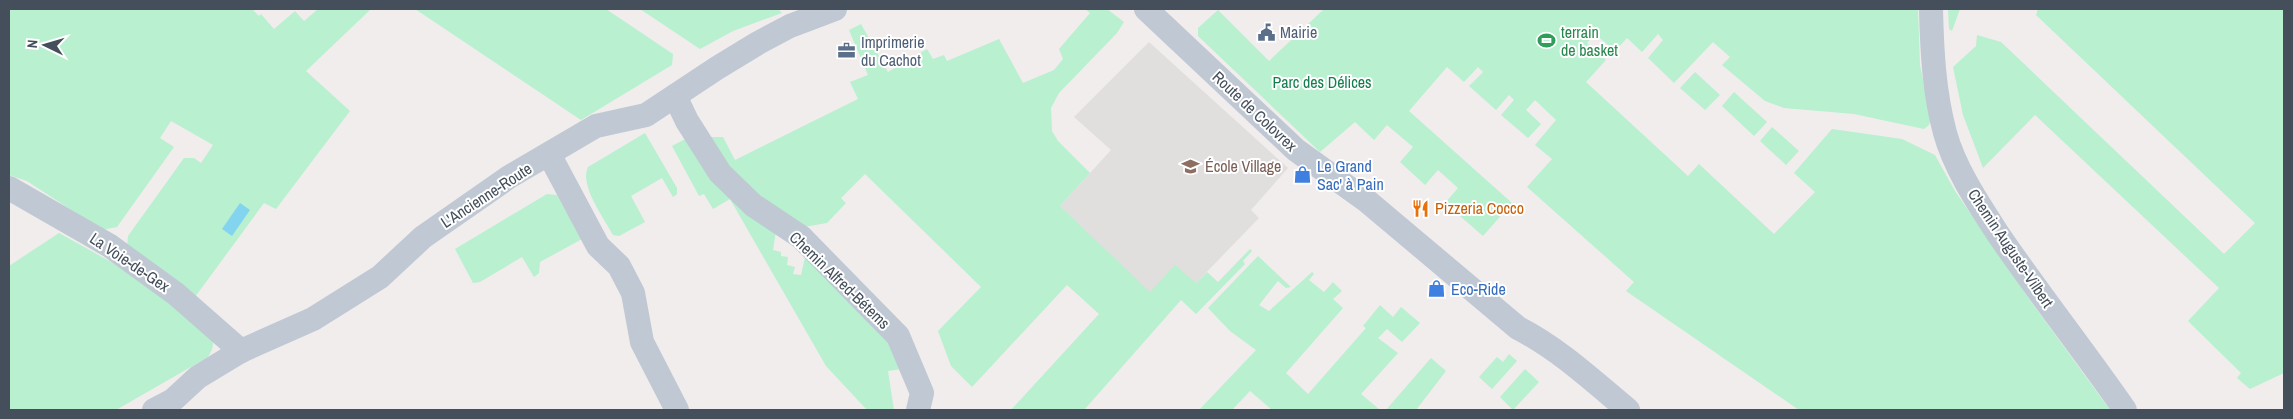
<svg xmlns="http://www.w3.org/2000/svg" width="2293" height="419" font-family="'Archivo Narrow',sans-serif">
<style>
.education{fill:#e1dede}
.green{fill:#b8f0d0}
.water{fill:#83d4ef}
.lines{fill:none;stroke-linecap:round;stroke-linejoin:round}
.minor{stroke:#bfc8d3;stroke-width:24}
.labels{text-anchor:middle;stroke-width:4;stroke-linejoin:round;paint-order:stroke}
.service-label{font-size:16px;fill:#4e5e75;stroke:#fff;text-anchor:start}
.leisure-label{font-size:16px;fill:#27864d;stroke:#fff;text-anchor:start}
.park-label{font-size:16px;fill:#127f4d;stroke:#fff}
.street-label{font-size:16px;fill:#444f5b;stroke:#fff}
.education-label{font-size:16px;fill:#785e54;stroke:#fff;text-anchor:start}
.shop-label{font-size:16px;fill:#366cbe;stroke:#fff;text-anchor:start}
.food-label{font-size:16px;fill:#c56008;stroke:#fff;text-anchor:start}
</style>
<rect width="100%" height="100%" fill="#f0edec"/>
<path class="education" d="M 1149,42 L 1288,168 L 1251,210 L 1259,218 L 1196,283 L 1150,293 L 1060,206 L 1111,150 L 1074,117 Z"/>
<g class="green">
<path d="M 9,9 L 252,9 L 259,16 L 261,14 L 274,29 L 295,11 L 304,21 L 318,9 L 371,9 L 306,71 L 350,111 L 276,209 L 264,203 L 195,297 L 127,247 L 128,236 L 184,158 L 194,158 L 201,163 L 213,145 L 171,121 L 160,138 L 174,147 L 117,227 L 102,230 L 27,181 L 9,175 Z"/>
<path d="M 415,9 L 606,9 L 673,54 L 672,65 L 581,120 Z"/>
<path d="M 640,9 L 778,9 L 782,13 L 733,31 L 700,49 Z"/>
<path d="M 1085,9 L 1107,9 L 1124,22 L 1117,33 L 1059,93 L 1051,108 L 1052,131 L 1058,141 L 1090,173 L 1060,206 L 1150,292 L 1175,265 L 1196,283 L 1207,272 L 1218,282 L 1250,249 L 1252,251 L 1243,261 L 1245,264 L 1196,314 L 1181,300 L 1084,410 L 1011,410 L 1099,314 L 1067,285 L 972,387 L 951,366 L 938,331 L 981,287 L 865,174 L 841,198 L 846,203 L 827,223 L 804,227 L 779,217 L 726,170 L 704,137 L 723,137 L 735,160 L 858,99 L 850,82 L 868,75 L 849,30 L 861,24 L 888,72 L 927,49 L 933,59 L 944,55 L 947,61 L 999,39 L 1023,83 L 1054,70 L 1063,59 L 1059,49 L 1090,13 Z"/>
<path d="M 1324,9 L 1918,9 L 1920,65 L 1931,119 L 1929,125 L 1924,129 L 1854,114 L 1784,108 L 1765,101 L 1722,65 L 1730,57 L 1713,42 L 1674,83 L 1648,58 L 1663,40 L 1658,34 L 1642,52 L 1627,38 L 1615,51 L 1595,34 L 1587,43 L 1606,60 L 1586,82 L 1688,176 L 1699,164 L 1774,234 L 1815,192 L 1794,173 L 1832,129 L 1902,139 L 1935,155 L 1955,191 L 2032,303 L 2110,410 L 1799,410 L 1626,291 L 1634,282 L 1527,187 L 1552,159 L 1535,145 L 1556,120 L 1535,100 L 1526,110 L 1541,124 L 1528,138 L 1501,115 L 1514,100 L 1509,95 L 1496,110 L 1469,86 L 1483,72 L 1478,67 L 1464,82 L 1447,67 L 1409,111 L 1512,203 L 1483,236 L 1445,203 L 1458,188 L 1438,170 L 1425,185 L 1400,162 L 1413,147 L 1387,125 L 1374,140 L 1355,122 L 1320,152 L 1198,36 L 1198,28 L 1218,10 L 1269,61 Z"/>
<path d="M 1948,9 L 1960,9 L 1952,31 L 1949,29 Z"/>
<path d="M 2038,9 L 2284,9 L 2284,373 L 2250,389 L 2237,378 L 2241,373 L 2188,321 L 2219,288 L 2035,115 L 1983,168 L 1963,115 L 1953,67 L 1976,46 L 1977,35 L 2001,42 L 2224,254 L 2255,223 L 2036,15 Z"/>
<path d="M 1695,72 L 1720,95 L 1705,110 L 1680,88 Z"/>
<path d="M 1734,92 L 1767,122 L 1754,136 L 1722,106 Z"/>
<path d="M 1772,127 L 1799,151 L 1786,165 L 1760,141 Z"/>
<path d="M 645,133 L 677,188 L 677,194 L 673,197 L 662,178 L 631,196 L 645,222 L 619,236 L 613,235 C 604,218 579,185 588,167 Z"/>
<path d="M 689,137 L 776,231 L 773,250 L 781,252 L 781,256 L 788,257 L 787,265 L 795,267 L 793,274 L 801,275 L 806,253 L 891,341 L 901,369 L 888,371 L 894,410 L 867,410 L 826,366 L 730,199 L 713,209 L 704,194 L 699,196 L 672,146 Z"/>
<path d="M 547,194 L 557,195 L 582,239 L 540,262 L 539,273 L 534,277 L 522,257 L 480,282 L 473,283 L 455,249 Z"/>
<path d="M 59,233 L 122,268 L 209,331 C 215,342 214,347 208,357 L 116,410 L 10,410 L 9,266 Z"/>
<path d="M 1258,256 L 1291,287 L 1286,288 L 1278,281 L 1259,305 L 1269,311 L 1312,272 L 1314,274 L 1309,280 L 1324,292 L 1333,282 L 1342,291 L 1333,299 L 1343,308 L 1286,373 L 1308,394 L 1366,328 L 1363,326 L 1380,305 L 1393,317 L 1401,307 L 1420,323 L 1402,342 L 1387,329 L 1378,338 L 1398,353 L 1361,394 L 1380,410 L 1272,410 L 1250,391 L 1232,410 L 1199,410 L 1256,350 L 1230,331 L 1208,308 Z"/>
<path d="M 1509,354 L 1517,361 L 1492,389 L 1479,377 L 1497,357 L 1503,362 Z"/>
<path d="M 1431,358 L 1446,371 L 1416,410 L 1386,410 Z"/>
<path d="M 1525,369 L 1539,382 L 1513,410 L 1500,397 Z"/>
</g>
<path class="water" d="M 240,203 L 250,210 L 232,236 L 222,229 Z"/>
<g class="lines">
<g class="minor">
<path d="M 1146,9 L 1296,150 L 1367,201 L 1518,328 C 1559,349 1592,380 1628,410"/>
<path d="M 1931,9 C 1932,51 1934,92 1945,133 C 1955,169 1978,203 1998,234 C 2039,294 2084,351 2125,410"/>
<path d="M 675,96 L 687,121 L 720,173 L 753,205 L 801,237 L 898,336 L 922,393 L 918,410"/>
<path d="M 549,154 L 598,246 L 619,266 L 633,293 L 642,342 L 677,410"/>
<path d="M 9,188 L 110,246 L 176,294 L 241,351"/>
<path d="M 154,410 L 173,400 L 198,377 L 241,351 L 313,319 L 380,277 L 423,237 L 509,177 L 596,126 L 646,115 L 717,68 L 758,43 L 790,26 L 835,9"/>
</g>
</g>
<defs>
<symbol id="civic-bare" viewBox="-9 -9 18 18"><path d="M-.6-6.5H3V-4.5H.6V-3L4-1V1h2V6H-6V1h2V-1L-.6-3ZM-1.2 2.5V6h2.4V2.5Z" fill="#5c6f8a" stroke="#fff" stroke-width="2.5" paint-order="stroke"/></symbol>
<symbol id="stadium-bare" viewBox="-9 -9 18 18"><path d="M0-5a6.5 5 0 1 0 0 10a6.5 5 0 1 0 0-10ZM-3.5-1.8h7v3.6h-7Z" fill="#2e9e5b" stroke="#fff" stroke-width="2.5" paint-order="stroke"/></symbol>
<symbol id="office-bare" viewBox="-9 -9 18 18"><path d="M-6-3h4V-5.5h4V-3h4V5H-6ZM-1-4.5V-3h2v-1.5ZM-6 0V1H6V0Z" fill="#5c6f8a" stroke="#fff" stroke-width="2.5" paint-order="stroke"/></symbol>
<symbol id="school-bare" viewBox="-9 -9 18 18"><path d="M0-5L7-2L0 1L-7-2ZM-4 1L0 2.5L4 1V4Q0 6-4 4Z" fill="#8d6e63" stroke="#fff" stroke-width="2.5" paint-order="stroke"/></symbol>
<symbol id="shop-bare" viewBox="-9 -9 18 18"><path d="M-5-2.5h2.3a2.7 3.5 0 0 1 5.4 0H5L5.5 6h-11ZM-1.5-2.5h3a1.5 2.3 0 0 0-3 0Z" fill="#3f7fe0" stroke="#fff" stroke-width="2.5" paint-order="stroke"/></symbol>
<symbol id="restaurant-bare" viewBox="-9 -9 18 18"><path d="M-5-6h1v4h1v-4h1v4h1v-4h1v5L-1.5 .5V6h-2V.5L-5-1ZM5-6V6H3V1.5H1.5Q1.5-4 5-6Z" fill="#e8710a" stroke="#fff" stroke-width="2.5" paint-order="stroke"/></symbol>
</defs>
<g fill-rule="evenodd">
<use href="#civic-bare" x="1254" y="20" width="25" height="25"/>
<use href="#stadium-bare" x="1534" y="28" width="25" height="25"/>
<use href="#office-bare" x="834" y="38" width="25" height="25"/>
<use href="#school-bare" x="1178" y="154" width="25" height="25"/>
<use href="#shop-bare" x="1290" y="162" width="25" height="25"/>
<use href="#restaurant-bare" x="1408" y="196" width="25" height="25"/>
<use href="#shop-bare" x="1424" y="276" width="25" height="25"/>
</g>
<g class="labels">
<g class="service-label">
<text x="1280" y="38">Mairie</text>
<text x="861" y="48">Imprimerie<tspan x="861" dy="18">du Cachot</tspan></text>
</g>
<g class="leisure-label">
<text x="1561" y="38">terrain<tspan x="1561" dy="18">de basket</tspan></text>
</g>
<g class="park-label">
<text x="1322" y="88">Parc des Délices</text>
</g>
<g class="street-label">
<text transform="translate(1255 111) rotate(43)" y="6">Route de Colovrex</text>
<text transform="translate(486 195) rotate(-33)" y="6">L'Ancienne-Route</text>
<text transform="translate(2011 248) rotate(56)" y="6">Chemin Auguste-Vilbert</text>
<text transform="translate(130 262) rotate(34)" y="6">La Voie-de-Gex</text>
<text transform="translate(840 280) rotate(44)" y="6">Chemin Alfred-Bétems</text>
</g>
<g class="education-label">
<text x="1205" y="172">École Village</text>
</g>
<g class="shop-label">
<text x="1317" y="172">Le Grand<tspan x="1317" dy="18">Sac' à Pain</tspan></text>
<text x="1451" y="295">Eco-Ride</text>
</g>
<g class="food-label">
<text x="1435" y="214">Pizzeria Cocco</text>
</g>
</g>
<rect width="2293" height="419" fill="none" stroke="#444f5b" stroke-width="20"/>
<g transform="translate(45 45) rotate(275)" stroke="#ffffff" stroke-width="4" paint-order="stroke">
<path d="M0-4L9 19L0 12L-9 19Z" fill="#444f5b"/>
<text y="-8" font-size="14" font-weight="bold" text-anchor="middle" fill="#444f5b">N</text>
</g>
</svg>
